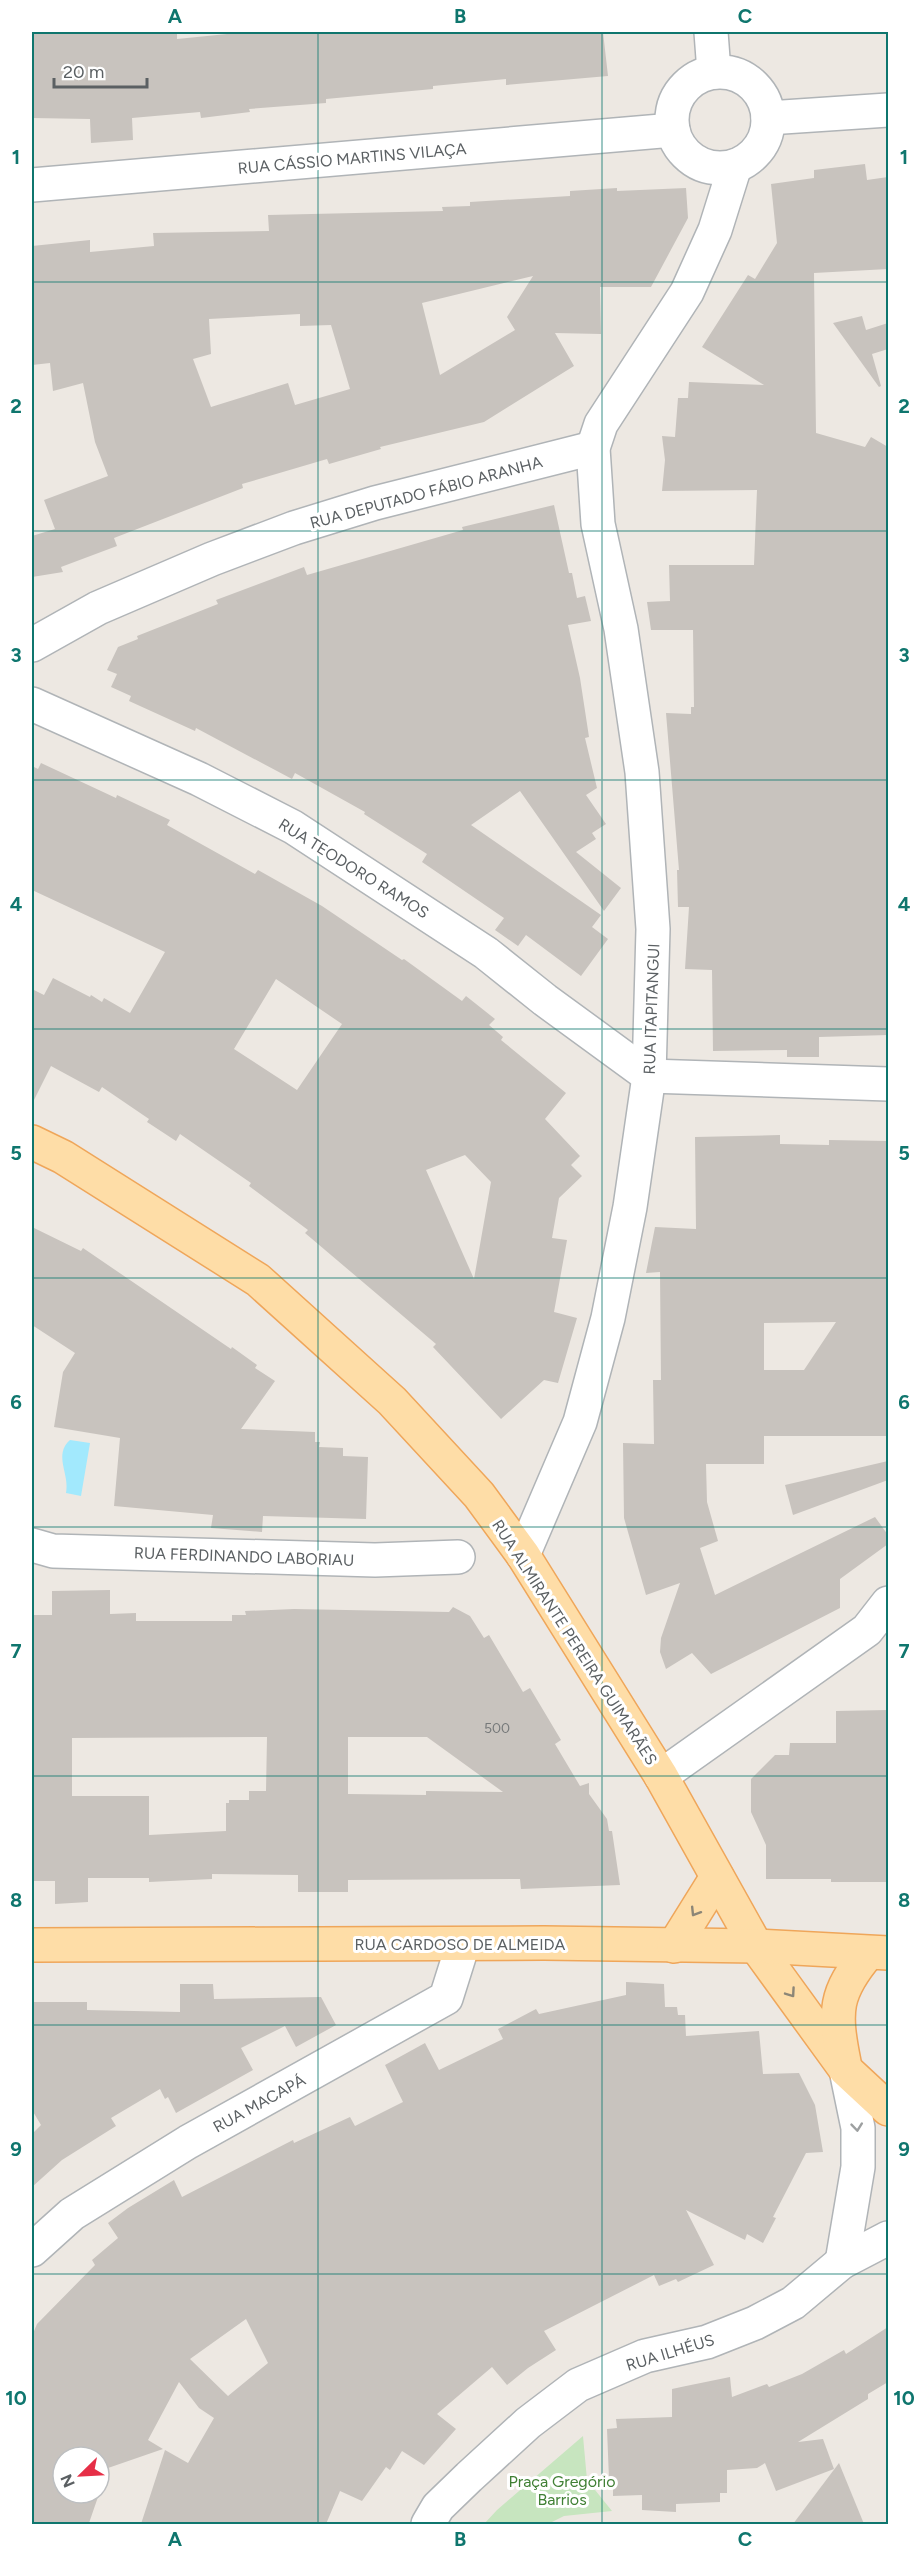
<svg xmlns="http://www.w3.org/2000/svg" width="920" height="2556" font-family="Figtree,sans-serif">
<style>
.green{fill:#c7e5bf}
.water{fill:#a2e9fd}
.building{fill:#c8c3be;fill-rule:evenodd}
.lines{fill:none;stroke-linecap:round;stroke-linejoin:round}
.minor-casing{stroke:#b0b4b7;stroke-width:36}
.major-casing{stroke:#efa65a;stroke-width:36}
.minor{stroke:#fff;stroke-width:33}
.major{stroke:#fedda7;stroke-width:33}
.oneway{stroke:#8c8677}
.oneway2{stroke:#9da0a1}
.grid{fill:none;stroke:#0f766e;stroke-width:1.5;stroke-opacity:0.55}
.labels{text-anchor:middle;stroke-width:6;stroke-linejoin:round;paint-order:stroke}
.number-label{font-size:14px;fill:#76797a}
.street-label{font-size:16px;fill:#5b6063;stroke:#fff}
.park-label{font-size:16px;fill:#408035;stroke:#fff}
.neatline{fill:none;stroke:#0f766e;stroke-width:2}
.grid-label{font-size:20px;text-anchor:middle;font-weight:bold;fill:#0f766e}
</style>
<rect width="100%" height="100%" fill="#ede8e2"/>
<path class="green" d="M 583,2436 L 587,2480 L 612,2511 L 564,2516 L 548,2524 L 484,2524 L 497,2510 Z"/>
<path class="water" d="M 70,1440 L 90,1443 L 81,1496 L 66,1493 C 70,1474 53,1455 70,1440 Z"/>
<g class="building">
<path d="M 32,32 L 90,33 L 90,32 L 177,32 L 177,39 L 247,32 L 603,32 L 608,76 L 506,85 L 506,79 L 433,86 L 433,89 L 326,99 L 326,103 L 249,109 L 250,112 L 201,118 L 200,112 L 132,118 L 133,140 L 91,143 L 90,119 L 32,118 Z"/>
<path d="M 865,164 L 867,180 L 888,177 L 888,269 L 814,273 L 816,433 L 865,447 L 871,437 L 888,447 L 888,1035 L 819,1037 L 819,1057 L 787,1057 L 787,1050 L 713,1051 L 712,970 L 685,969 L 689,907 L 678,907 L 677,870 L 679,870 L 666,713 L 691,714 L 691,707 L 694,707 L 693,630 L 651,630 L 647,602 L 670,601 L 669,565 L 754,565 L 757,490 L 662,491 L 665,460 L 662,436 L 675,437 L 678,398 L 688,398 L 689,382 L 764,385 L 702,347 L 748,275 L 755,279 L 777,243 L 771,184 L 814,178 L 814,170 Z"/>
<path d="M 617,188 L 617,191 L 686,188 L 688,218 L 651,287 L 600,287 L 601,334 L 555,333 L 574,366 L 484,422 L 380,447 L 381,449 L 329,464 L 327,459 L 242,484 L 243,488 L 114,538 L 117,546 L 61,567 L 63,572 L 32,577 L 32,536 L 55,529 L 44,500 L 108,476 L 95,442 L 83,383 L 53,391 L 50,363 L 32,365 L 32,246 L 90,240 L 90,252 L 154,246 L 153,233 L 269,231 L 268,215 L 443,211 L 442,207 L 470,206 L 470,202 L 570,196 L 570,191 ZM 533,276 L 507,317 L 515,330 L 440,375 L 422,303 ZM 300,314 L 300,326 L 331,325 L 350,389 L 295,405 L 288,383 L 211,407 L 193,359 L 211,354 L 209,319 Z"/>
<path d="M 862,316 L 866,330 L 888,323 L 888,349 L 872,354 L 881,386 L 879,387 L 833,323 Z"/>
<path d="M 554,505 L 569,573 L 572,573 L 577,598 L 585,596 L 591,621 L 568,625 L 580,678 L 589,737 L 585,738 L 597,788 L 586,795 L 606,824 L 592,833 L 596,839 L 576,852 L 621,888 L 604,911 L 520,791 L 471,825 L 601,915 L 592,927 L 608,939 L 581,976 L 526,935 L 518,946 L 495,930 L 504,918 L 422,862 L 427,854 L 364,814 L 365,812 L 295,773 L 292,779 L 196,728 L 195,731 L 129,701 L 131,696 L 111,687 L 117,674 L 107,670 L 118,647 L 138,639 L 137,636 L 218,604 L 216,600 L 304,567 L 307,575 L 463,530 L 462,527 Z"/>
<path d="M 41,763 L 116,798 L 117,795 L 170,820 L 167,825 L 255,874 L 258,870 L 322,906 L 402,960 L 404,959 L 462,1001 L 466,996 L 495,1019 L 489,1025 L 503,1037 L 501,1040 L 566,1093 L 545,1119 L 580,1156 L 571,1165 L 582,1176 L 559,1198 L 552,1238 L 567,1240 L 554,1312 L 577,1318 L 558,1383 L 544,1380 L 501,1419 L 433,1347 L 436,1344 L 305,1233 L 308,1230 L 249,1186 L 251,1183 L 180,1134 L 176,1141 L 147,1122 L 149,1119 L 102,1087 L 99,1092 L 51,1066 L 32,1104 L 32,989 L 44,995 L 53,978 L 90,997 L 91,995 L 102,1002 L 104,998 L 130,1013 L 165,952 L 32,890 L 32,766 L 38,769 ZM 276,979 L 342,1024 L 297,1090 L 234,1049 ZM 465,1155 L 491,1182 L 474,1279 L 426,1170 Z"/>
<path d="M 780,1135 L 780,1144 L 829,1145 L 829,1140 L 888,1141 L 888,1436 L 764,1436 L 764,1464 L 706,1464 L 707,1502 L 718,1541 L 700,1548 L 715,1595 L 875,1517 L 888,1535 L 888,1544 L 840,1579 L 840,1608 L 711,1674 L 692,1653 L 666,1669 L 660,1652 L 661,1638 L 680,1583 L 646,1595 L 624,1518 L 623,1443 L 654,1444 L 653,1380 L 661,1380 L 660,1272 L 646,1273 L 655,1227 L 696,1229 L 695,1137 ZM 836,1322 L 804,1370 L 764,1370 L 764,1323 Z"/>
<path d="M 32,1227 L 81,1251 L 83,1248 L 231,1349 L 232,1347 L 257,1365 L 255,1368 L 275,1381 L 241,1429 L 315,1432 L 315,1442 L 320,1442 L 319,1447 L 343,1448 L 343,1456 L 368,1457 L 366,1519 L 263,1516 L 262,1532 L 211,1528 L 213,1515 L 114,1506 L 120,1438 L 54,1427 L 63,1372 L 75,1353 L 32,1325 Z"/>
<path d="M 888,1461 L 888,1480 L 793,1515 L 785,1485 Z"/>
<path d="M 110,1590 L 110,1614 L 136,1613 L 136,1621 L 232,1621 L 232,1615 L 246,1615 L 245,1611 L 294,1609 L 449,1612 L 453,1607 L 470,1616 L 484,1638 L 489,1635 L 523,1692 L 530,1688 L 561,1740 L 555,1744 L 580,1786 L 589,1783 L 589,1794 L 607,1819 L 609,1831 L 612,1831 L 620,1885 L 521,1889 L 520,1879 L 348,1880 L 348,1892 L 298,1892 L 298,1875 L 212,1874 L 212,1879 L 149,1882 L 149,1878 L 88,1878 L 88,1902 L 55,1904 L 55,1881 L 32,1881 L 32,1615 L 52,1615 L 52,1591 ZM 267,1737 L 266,1791 L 249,1791 L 249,1800 L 229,1800 L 229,1803 L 226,1803 L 226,1831 L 149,1835 L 149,1796 L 72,1796 L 72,1738 ZM 348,1737 L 427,1737 L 503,1792 L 426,1791 L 426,1795 L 348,1794 Z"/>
<path d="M 888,1710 L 888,1882 L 831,1882 L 831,1879 L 766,1879 L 766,1845 L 751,1812 L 751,1779 L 775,1755 L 789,1755 L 790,1743 L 836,1743 L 836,1711 Z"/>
<path d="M 626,1982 L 664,1984 L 665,2007 L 677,2007 L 678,2015 L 685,2015 L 686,2036 L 759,2031 L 763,2074 L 799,2073 L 815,2105 L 823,2152 L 806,2153 L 773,2217 L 776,2218 L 763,2243 L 747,2234 L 745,2240 L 686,2210 L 714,2265 L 678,2282 L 676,2279 L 659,2286 L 654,2275 L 544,2331 L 556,2350 L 528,2368 L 507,2385 L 492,2367 L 437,2414 L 456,2429 L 424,2465 L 402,2451 L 390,2470 L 386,2467 L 362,2501 L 340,2491 L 326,2524 L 141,2524 L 165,2450 L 188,2463 L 214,2418 L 199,2408 L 179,2382 L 148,2440 L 163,2449 L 108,2468 L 89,2523 L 87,2522 L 86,2524 L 32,2524 L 32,2336 L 37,2324 L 95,2265 L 92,2260 L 118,2238 L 108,2223 L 128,2208 L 174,2180 L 182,2197 L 293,2140 L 294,2143 L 350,2117 L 355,2126 L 403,2102 L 385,2065 L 425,2043 L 439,2070 L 503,2039 L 498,2029 L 536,2009 L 539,2014 L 626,1995 ZM 246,2319 L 268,2363 L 228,2396 L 190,2359 ZM 63,2457 L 99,2457 L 99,2493 L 63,2493 Z"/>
<path d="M 180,1984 L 213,1984 L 214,1999 L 321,1997 L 336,2025 L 296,2047 L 285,2026 L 241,2048 L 253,2070 L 176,2113 L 168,2097 L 165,2099 L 160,2089 L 111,2118 L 116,2126 L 62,2160 L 32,2187 L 32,2134 L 41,2125 L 32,2110 L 32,2002 L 87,2002 L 87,2010 L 180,2012 Z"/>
<path d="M 888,2327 L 888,2382 L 868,2394 L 868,2399 L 798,2442 L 823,2439 L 834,2469 L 776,2491 L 765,2463 L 757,2468 L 727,2470 L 727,2493 L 720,2493 L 720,2502 L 676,2504 L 676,2512 L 642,2510 L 642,2495 L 613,2496 L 613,2478 L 609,2479 L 607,2429 L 617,2428 L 616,2419 L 672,2417 L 672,2389 L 686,2386 L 730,2377 L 732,2397 L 767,2384 L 769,2387 L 802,2374 L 844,2350 L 846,2354 Z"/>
<path d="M 839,2463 L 864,2524 L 793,2524 Z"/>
</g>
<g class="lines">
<defs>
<g id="minor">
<path d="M 711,32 L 714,72"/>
<circle cx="720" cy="120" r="48"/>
<path d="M 768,118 L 888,110"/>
<path d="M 32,185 L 673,130"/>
<path d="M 32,645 L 98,608 L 212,559 L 294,528 L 375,503 L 593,448"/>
<path d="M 32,704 L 199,779 L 293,827 L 486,953 L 545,1000 L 649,1076 L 888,1084"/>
<path d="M 32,1545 L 53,1551 L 375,1560 L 458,1557"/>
<path d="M 523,1555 L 580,1422 L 608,1318 L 630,1207 L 649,1076 L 653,929 L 642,772 L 621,629 L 598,524 L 593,448 L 601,424 L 687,292 L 715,230 L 735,166"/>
<path d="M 661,1776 L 867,1630 L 888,1603"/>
<path d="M 32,2250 L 72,2214 L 188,2142 L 446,1998 L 463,1944"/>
<path d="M 842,2262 L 858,2167 L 858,2128 L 846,2070"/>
<path d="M 428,2524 L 438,2507 L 469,2477 L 528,2423 L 578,2385 L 645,2356 L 707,2342 L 755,2323 L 793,2303 L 842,2262 L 888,2238"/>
</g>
<g id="major">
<path d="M 32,1142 L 63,1157 L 258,1280 L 392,1401 L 479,1495 L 523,1555 L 661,1776 L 756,1946 L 846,2070 L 888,2109"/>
<path d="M 32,1945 L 544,1943 L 756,1946 L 888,1953"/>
<path d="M 674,1946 L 717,1877"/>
<path d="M 844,2062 C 834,2012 834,1993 868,1953"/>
</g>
</defs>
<use href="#minor" class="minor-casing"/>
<use href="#major" class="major-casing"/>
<use href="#minor" class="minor"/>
<use href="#major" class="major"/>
</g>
<defs><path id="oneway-chevron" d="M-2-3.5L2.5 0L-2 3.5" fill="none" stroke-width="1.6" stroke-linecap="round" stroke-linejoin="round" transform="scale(1.5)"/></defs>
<g class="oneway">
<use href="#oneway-chevron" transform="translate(695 1912) rotate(122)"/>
<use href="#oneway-chevron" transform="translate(791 1993) rotate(55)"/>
</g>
<use class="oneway2" href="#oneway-chevron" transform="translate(857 2127) rotate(84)"/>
<path class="grid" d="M 318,32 L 318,2524M 602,32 L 602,2524M 32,282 L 888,282M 32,531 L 888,531M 32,780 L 888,780M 32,1029 L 888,1029M 32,1278 L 888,1278M 32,1527 L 888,1527M 32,1776 L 888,1776M 32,2025 L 888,2025M 32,2274 L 888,2274"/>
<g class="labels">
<g class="number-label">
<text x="497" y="1733">500</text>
</g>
<g class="street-label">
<text transform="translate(352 158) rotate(-5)" y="6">RUA CÁSSIO MARTINS VILAÇA</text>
<text transform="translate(426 492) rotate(-15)" y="6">RUA DEPUTADO FÁBIO ARANHA</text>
<text transform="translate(354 868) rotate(32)" y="6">RUA TEODORO RAMOS</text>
<text transform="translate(651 1009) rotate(-88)" y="6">RUA ITAPITANGUI</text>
<text transform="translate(244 1556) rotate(2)" y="6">RUA FERDINANDO LABORIAU</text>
<text transform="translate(575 1642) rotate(57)" y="6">RUA ALMIRANTE PEREIRA GUIMARÃES</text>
<text x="460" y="1950">RUA CARDOSO DE ALMEIDA</text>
<text transform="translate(259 2103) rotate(-29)" y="6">RUA MACAPÁ</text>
<text transform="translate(670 2352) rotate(-17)" y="6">RUA ILHÉUS</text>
</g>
<g class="park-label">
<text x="562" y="2487">Praça Gregório<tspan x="562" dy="18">Barrios</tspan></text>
</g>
</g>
<rect width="920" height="2556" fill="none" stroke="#ffffff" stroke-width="66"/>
<g transform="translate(81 2475) rotate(246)"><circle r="28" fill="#ffffff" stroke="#bdbfc1" stroke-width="1.5"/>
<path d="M0-4.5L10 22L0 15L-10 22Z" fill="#e62f47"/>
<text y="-9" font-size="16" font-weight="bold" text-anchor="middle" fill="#5b6063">N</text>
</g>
<path d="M54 78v9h93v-9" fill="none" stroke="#5b6063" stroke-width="3"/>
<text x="63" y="78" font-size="18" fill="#5b6063" stroke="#ffffff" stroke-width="4.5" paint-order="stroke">20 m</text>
<rect x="33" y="33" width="854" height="2490" class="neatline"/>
<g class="grid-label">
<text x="175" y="23">A</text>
<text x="460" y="23">B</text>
<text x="745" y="23">C</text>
<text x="16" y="164">1</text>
<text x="904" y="164">1</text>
<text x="16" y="413">2</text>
<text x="904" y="413">2</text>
<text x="16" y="662">3</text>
<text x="904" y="662">3</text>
<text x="16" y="911">4</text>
<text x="904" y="911">4</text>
<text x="16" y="1160">5</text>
<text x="904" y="1160">5</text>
<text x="16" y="1409">6</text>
<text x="904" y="1409">6</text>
<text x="16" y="1658">7</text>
<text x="904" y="1658">7</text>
<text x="16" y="1907">8</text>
<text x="904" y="1907">8</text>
<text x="16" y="2156">9</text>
<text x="904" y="2156">9</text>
<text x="16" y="2405">10</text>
<text x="904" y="2405">10</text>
<text x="175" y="2546">A</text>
<text x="460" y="2546">B</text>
<text x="745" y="2546">C</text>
</g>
</svg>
